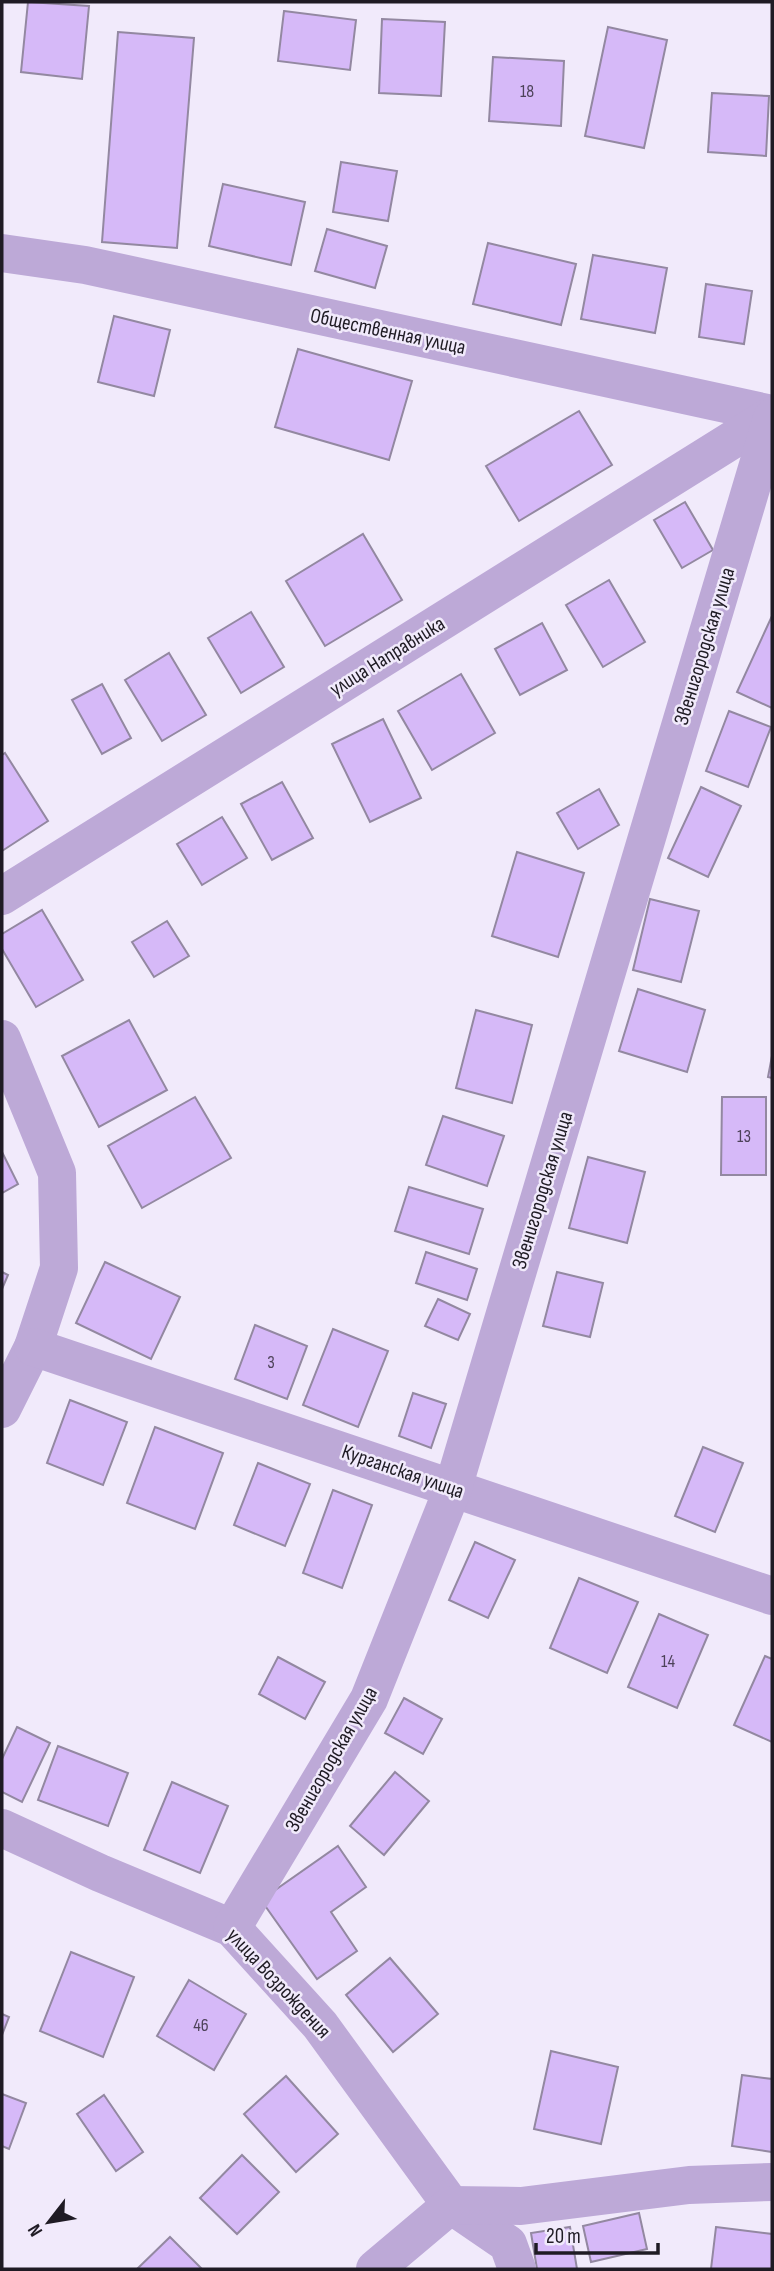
<svg xmlns="http://www.w3.org/2000/svg" width="774" height="2271" font-family="'Sofia Sans Condensed',sans-serif">
<style>
.building{fill:#d6b9f8;stroke:#9388a1;stroke-width:2}
.lines{fill:none;stroke-linecap:round;stroke-linejoin:round}
.street{stroke:#bda9d7;stroke-width:38}
.labels{text-anchor:middle;stroke-width:5;stroke-linejoin:round;paint-order:stroke}
.number-label{font-size:18px;fill:#4d4259}
.street-label{font-size:21px;fill:#1f1b24;stroke:#f1eafb}
</style>
<rect width="100%" height="100%" fill="#f1eafb"/>
<g class="building">
<path d="M 28,2 L 89,6 L 82,79 L 21,72 Z"/>
<path d="M 284,11 L 356,20 L 350,70 L 278,61 Z"/>
<path d="M 382,19 L 445,22 L 441,96 L 379,93 Z"/>
<path d="M 608,27 L 667,40 L 644,148 L 585,136 Z"/>
<path d="M 118,32 L 194,38 L 177,248 L 102,242 Z"/>
<path d="M 493,57 L 564,61 L 561,126 L 489,121 Z"/>
<path d="M 712,93 L 769,96 L 766,156 L 708,152 Z"/>
<path d="M 341,162 L 397,171 L 388,221 L 333,212 Z"/>
<path d="M 223,184 L 305,202 L 291,265 L 209,246 Z"/>
<path d="M 327,229 L 387,246 L 375,288 L 315,271 Z"/>
<path d="M 488,243 L 576,264 L 561,325 L 473,304 Z"/>
<path d="M 593,255 L 667,268 L 655,333 L 581,319 Z"/>
<path d="M 706,284 L 752,291 L 744,344 L 699,337 Z"/>
<path d="M 114,316 L 170,330 L 154,396 L 98,382 Z"/>
<path d="M 298,349 L 412,381 L 389,460 L 275,427 Z"/>
<path d="M 579,411 L 612,465 L 519,521 L 486,466 Z"/>
<path d="M 685,502 L 713,550 L 682,568 L 654,520 Z"/>
<path d="M 363,534 L 402,600 L 325,646 L 286,581 Z"/>
<path d="M 609,580 L 645,642 L 603,667 L 566,605 Z"/>
<path d="M 251,612 L 284,667 L 241,693 L 208,638 Z"/>
<path d="M 772,616 L 772,708 L 737,692 Z"/>
<path d="M 542,623 L 567,670 L 520,695 L 495,649 Z"/>
<path d="M 169,653 L 206,715 L 162,741 L 125,680 Z"/>
<path d="M 461,674 L 495,733 L 432,770 L 398,711 Z"/>
<path d="M 102,684 L 131,738 L 102,754 L 72,700 Z"/>
<path d="M 729,711 L 771,727 L 748,787 L 706,771 Z"/>
<path d="M 383,719 L 421,798 L 370,822 L 332,744 Z"/>
<path d="M 5,753 L 48,821 L 2,851 L 2,755 Z"/>
<path d="M 282,782 L 313,838 L 272,860 L 241,804 Z"/>
<path d="M 701,787 L 741,806 L 708,877 L 668,858 Z"/>
<path d="M 599,789 L 619,825 L 578,849 L 557,813 Z"/>
<path d="M 222,817 L 247,858 L 202,885 L 177,844 Z"/>
<path d="M 517,852 L 584,873 L 558,957 L 492,936 Z"/>
<path d="M 650,899 L 699,911 L 681,982 L 633,970 Z"/>
<path d="M 42,910 L 83,980 L 36,1007 L 2,949 L 2,934 Z"/>
<path d="M 167,921 L 189,956 L 154,977 L 132,942 Z"/>
<path d="M 638,989 L 705,1010 L 687,1072 L 619,1051 Z"/>
<path d="M 476,1010 L 532,1025 L 512,1103 L 456,1088 Z"/>
<path d="M 129,1020 L 167,1090 L 99,1127 L 62,1056 Z"/>
<path d="M 772,1056 L 772,1078 L 768,1077 Z"/>
<path d="M 195,1097 L 231,1158 L 142,1208 L 108,1146 Z"/>
<path d="M 722,1097 L 766,1097 L 766,1175 L 721,1175 Z"/>
<path d="M 443,1116 L 504,1136 L 487,1186 L 426,1165 Z"/>
<path d="M 2,1152 L 18,1184 L 2,1193 Z"/>
<path d="M 588,1157 L 645,1172 L 627,1243 L 569,1228 Z"/>
<path d="M 409,1187 L 483,1209 L 469,1254 L 395,1231 Z"/>
<path d="M 426,1252 L 477,1269 L 467,1300 L 416,1283 Z"/>
<path d="M 105,1262 L 180,1297 L 151,1359 L 76,1323 Z"/>
<path d="M 2,1272 L 8,1275 L 2,1289 Z"/>
<path d="M 557,1272 L 603,1283 L 590,1337 L 543,1326 Z"/>
<path d="M 438,1299 L 470,1314 L 458,1340 L 425,1326 Z"/>
<path d="M 255,1325 L 307,1346 L 287,1399 L 235,1379 Z"/>
<path d="M 333,1329 L 388,1351 L 358,1427 L 303,1405 Z"/>
<path d="M 413,1393 L 446,1404 L 431,1448 L 399,1436 Z"/>
<path d="M 70,1400 L 127,1422 L 103,1485 L 47,1463 Z"/>
<path d="M 155,1427 L 223,1453 L 195,1529 L 127,1503 Z"/>
<path d="M 703,1447 L 743,1463 L 715,1532 L 675,1516 Z"/>
<path d="M 258,1463 L 310,1484 L 285,1546 L 234,1525 Z"/>
<path d="M 333,1490 L 372,1505 L 342,1588 L 303,1573 Z"/>
<path d="M 475,1542 L 515,1560 L 488,1618 L 449,1600 Z"/>
<path d="M 579,1578 L 638,1602 L 607,1673 L 550,1648 Z"/>
<path d="M 659,1614 L 708,1635 L 677,1708 L 628,1687 Z"/>
<path d="M 765,1656 L 772,1659 L 772,1742 L 734,1725 Z"/>
<path d="M 278,1657 L 325,1682 L 305,1719 L 259,1694 Z"/>
<path d="M 404,1698 L 442,1719 L 423,1754 L 385,1733 Z"/>
<path d="M 17,1727 L 50,1743 L 22,1802 L 2,1792 L 2,1759 Z"/>
<path d="M 58,1746 L 128,1773 L 108,1826 L 38,1800 Z"/>
<path d="M 395,1772 L 429,1801 L 384,1855 L 350,1826 Z"/>
<path d="M 172,1782 L 228,1806 L 200,1873 L 144,1850 Z"/>
<path d="M 338,1846 L 366,1887 L 331,1912 L 357,1951 L 317,1979 L 261,1900 Z"/>
<path d="M 71,1952 L 134,1977 L 103,2057 L 40,2031 Z"/>
<path d="M 390,1958 L 438,2014 L 393,2052 L 346,1995 Z"/>
<path d="M 189,1980 L 246,2014 L 214,2070 L 157,2036 Z"/>
<path d="M 2,2014 L 9,2017 L 2,2035 Z"/>
<path d="M 551,2051 L 618,2067 L 601,2144 L 534,2129 Z"/>
<path d="M 742,2075 L 772,2079 L 772,2152 L 732,2146 Z"/>
<path d="M 286,2076 L 338,2134 L 296,2172 L 244,2114 Z"/>
<path d="M 2,2094 L 26,2103 L 9,2149 L 2,2146 Z"/>
<path d="M 104,2095 L 143,2152 L 116,2171 L 77,2114 Z"/>
<path d="M 242,2155 L 279,2192 L 237,2234 L 200,2198 Z"/>
<path d="M 639,2213 L 647,2249 L 591,2262 L 583,2226 Z"/>
<path d="M 570,2227 L 577,2269 L 537,2269 L 531,2233 Z"/>
<path d="M 716,2227 L 772,2234 L 772,2269 L 711,2269 Z"/>
<path d="M 170,2237 L 202,2269 L 137,2269 Z"/>
</g>
<g class="lines">
<g class="street">
<path d="M 2,253 L 85,265 L 772,414"/>
<path d="M 2,896 L 772,415"/>
<path d="M 2,1039 L 57,1173 L 59,1268 L 33,1347 L 2,1409"/>
<path d="M 33,1347 L 772,1596"/>
<path d="M 2,1828 L 100,1873 L 232,1928 L 320,2025 L 451,2205 L 508,2244 L 517,2269"/>
<path d="M 232,1928 L 369,1699 L 453,1488 L 772,418"/>
<path d="M 375,2269 L 451,2205 L 521,2206 L 689,2185 L 772,2182"/>
</g>
</g>
<g class="labels">
<g class="number-label">
<text x="527" y="97">18</text>
<text x="744" y="1142">13</text>
<text x="271" y="1368">3</text>
<text x="668" y="1667">14</text>
<text x="201" y="2031">46</text>
</g>
<g class="street-label">
<text transform="translate(388 331) rotate(12)" y="7">Общественная улица</text>
<text transform="translate(704 646) rotate(-73)" y="7">Звенигородская улица</text>
<text transform="translate(387 656) rotate(-32)" y="7">улица Направника</text>
<text transform="translate(542 1190) rotate(-73)" y="7">Звенигородская улица</text>
<text transform="translate(403 1471) rotate(19)" y="7">Курганская улица</text>
<text transform="translate(331 1759) rotate(-60)" y="7">Звенигородская улица</text>
<text transform="translate(279 1983) rotate(47)" y="7">улица Возрождения</text>
</g>
</g>
<rect width="774" height="2271" fill="none" stroke="#1f1b24" stroke-width="7"/>
<g transform="translate(49 2222) rotate(239)" stroke="#f1eafb" stroke-width="5" paint-order="stroke">
<path d="M0-5L12 26L0 18L-12 26Z" fill="#1f1b24"/>
<text y="-10" font-size="19" font-weight="bold" text-anchor="middle" fill="#1f1b24">N</text>
</g>
<path d="M536 2243v10h122v-10" fill="none" stroke="#1f1b24" stroke-width="3.5"/>
<text x="546" y="2243" font-size="21" fill="#1f1b24" stroke="#f1eafb" stroke-width="5" paint-order="stroke">20 m</text>
</svg>
